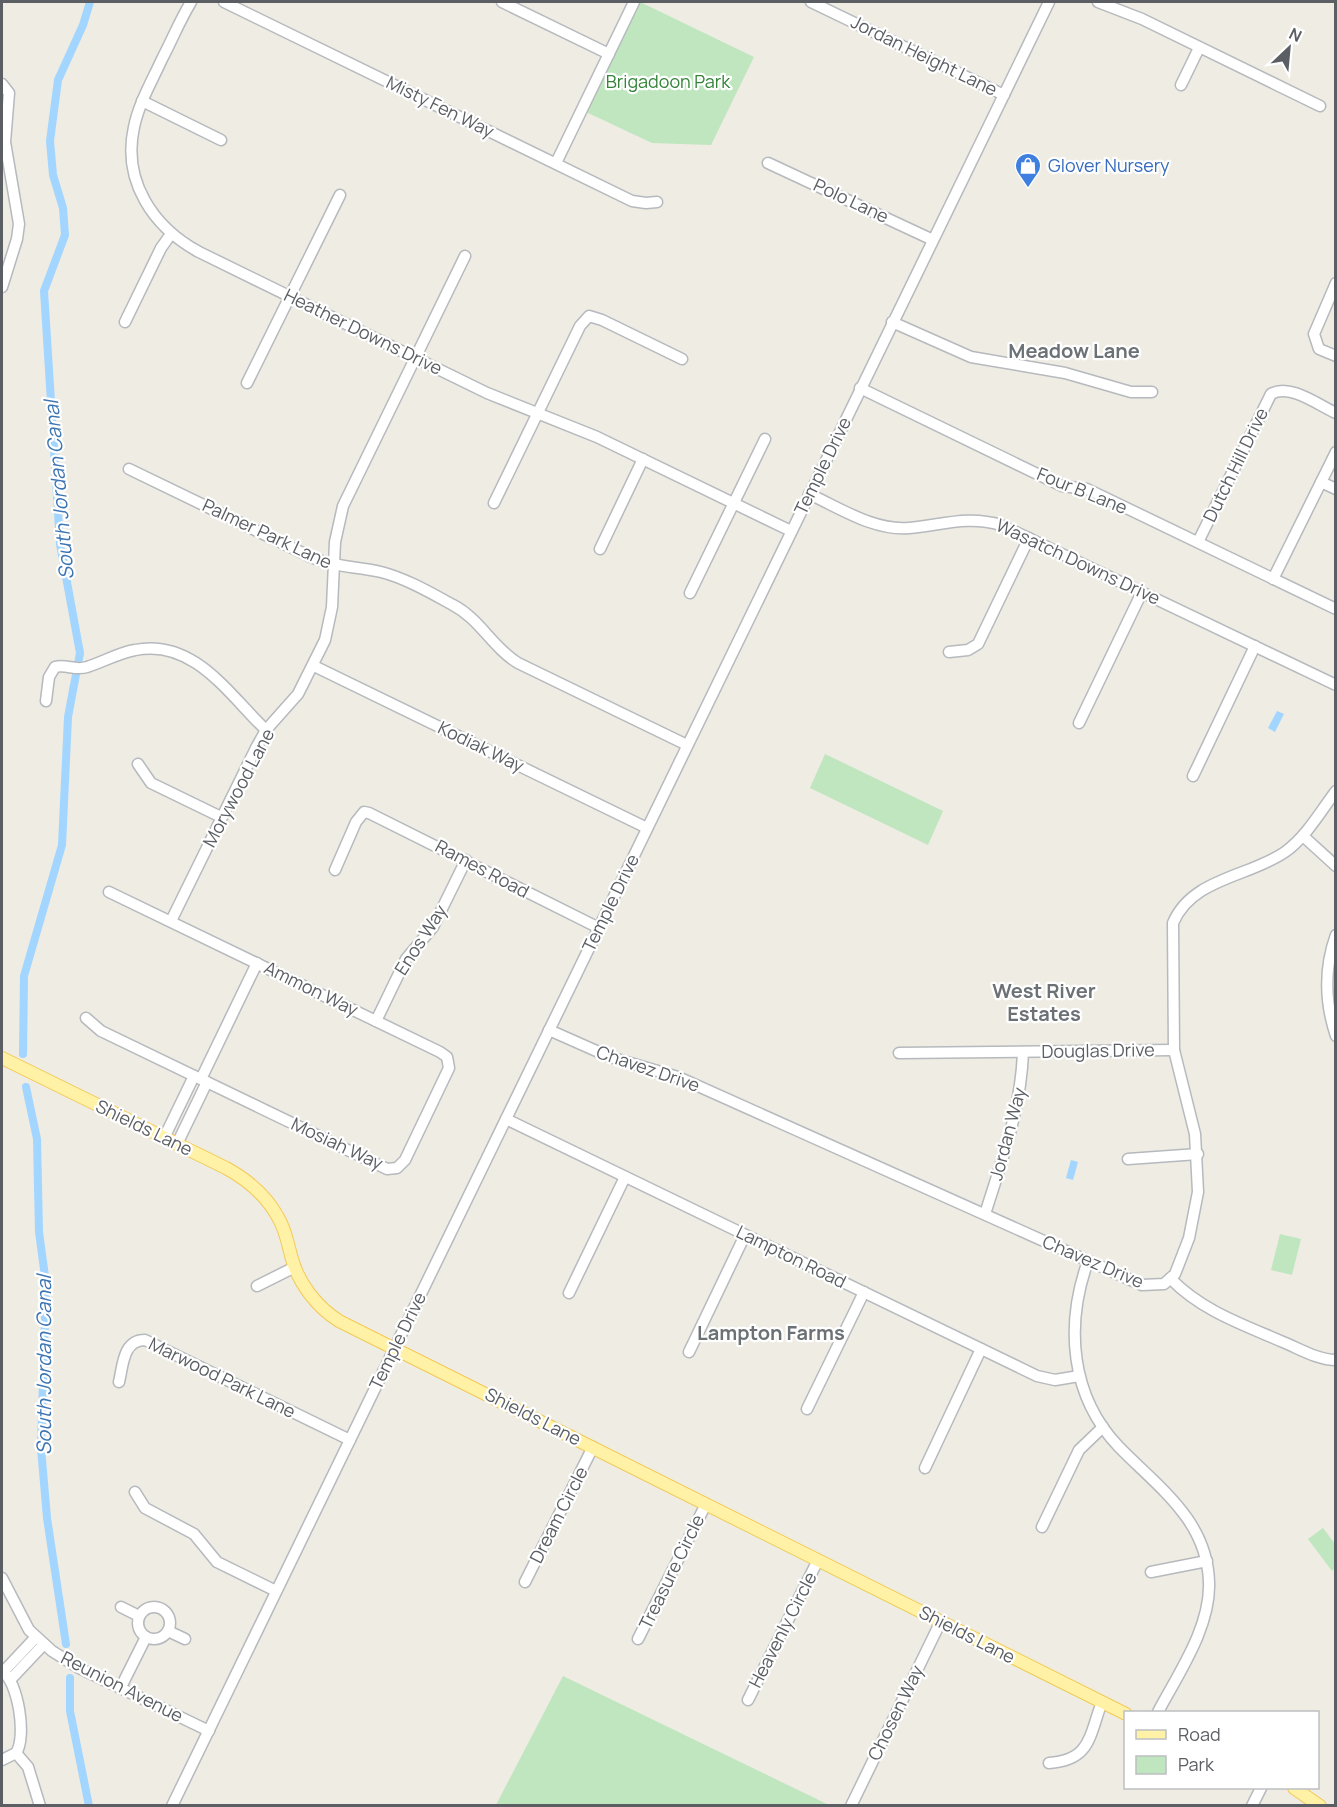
<svg xmlns="http://www.w3.org/2000/svg" width="1337" height="1807" font-family="Manrope,sans-serif">
<style>
.green{fill:#bfe6bf}
.water{fill:#a2d5ff}
.lines{fill:none;stroke-linecap:round;stroke-linejoin:round}
.canal{stroke:#a2d5ff;stroke-width:8}
.minor-casing{stroke:#b6b9bd;stroke-width:13}
.major-casing{stroke:#f3c957;stroke-width:14}
.minor{stroke:#fff;stroke-width:10}
.major{stroke:#fff2a7;stroke-width:12}
.labels{text-anchor:middle;stroke-width:4.5;stroke-linejoin:round;paint-order:stroke}
.street-label{font-size:18px;fill:#5b5f64;stroke:#fff}
.park-label{font-size:18px;fill:#338338;stroke:#fff}
.shop-label{font-size:18px;fill:#366cbe;stroke:#fff;text-anchor:start}
.neighbourhood-label{font-size:20px;font-weight:bold;fill:#6c7176;stroke:#fff}
.water-label{font-size:20px;font-style:italic;fill:#3d75b3;stroke:#fff}
</style>
<rect width="100%" height="100%" fill="#eeece3"/>
<g class="green">
<path d="M 640,2 L 754,57 L 711,145 L 652,143 L 586,112 Z"/>
<path d="M 825,754 L 943,811 L 928,845 L 810,788 Z"/>
<path d="M 1280,1234 L 1301,1239 L 1292,1275 L 1271,1270 Z"/>
<path d="M 1323,1528 L 1335,1544 L 1335,1568 L 1332,1571 L 1308,1539 Z"/>
<path d="M 563,1676 L 829,1805 L 496,1805 Z"/>
</g>
<g class="water">
<path d="M 1277,711 L 1284,714 L 1275,732 L 1268,728 Z"/>
<path d="M 1071,1160 L 1078,1162 L 1073,1180 L 1066,1178 Z"/>
</g>
<g class="lines">
<g class="canal">
<path d="M 23,1054 L 24,976 L 62,845 L 68,717 L 80,653 L 60,544 L 44,291 L 65,235 L 63,208 L 53,175 L 50,141 L 58,80 L 83,25 L 90,2"/>
<path d="M 26,1087 L 37,1139 L 39,1232 L 46,1284 L 41,1448 L 47,1518 L 66,1644"/>
<path d="M 70,1678 L 70,1711 L 89,1806"/>
</g>
<defs>
<g id="minor">
<path d="M 191,2 C 180,20 172,40 162,59 C 152,81 139,103 134,127 C 122,181 153,227 199,252 L 487,393 L 597,437 L 791,531"/>
<path d="M 224,2 L 632,201 L 646,203 L 657,202"/>
<path d="M 502,2 L 609,54"/>
<path d="M 811,2 L 1004,95"/>
<path d="M 1098,2 L 1142,19 L 1320,106"/>
<path d="M 2,84 L 9,93 L 5,142 L 19,224 L 17,239 L 2,287"/>
<path d="M 1181,85 L 1199,48"/>
<path d="M 142,101 L 221,140"/>
<path d="M 556,163 L 634,2"/>
<path d="M 768,163 L 933,240"/>
<path d="M 1336,283 L 1314,334 L 1319,349 L 1336,356"/>
<path d="M 125,322 L 161,248 L 171,234"/>
<path d="M 892,322 L 971,357 L 1065,373 L 1131,392 L 1152,392"/>
<path d="M 247,383 L 340,195"/>
<path d="M 860,388 L 1062,486 L 1087,489 L 1336,609"/>
<path d="M 129,469 L 313,558 C 338,568 356,566 381,572 C 405,578 431,593 453,605 C 480,619 492,647 518,663 L 687,745"/>
<path d="M 1321,482 L 1336,489"/>
<path d="M 809,494 C 840,508 874,531 909,528 C 942,525 968,515 1001,525 L 1336,685"/>
<path d="M 494,503 L 580,326 L 589,316 L 602,320 L 682,359"/>
<path d="M 1198,542 L 1271,394 C 1290,383 1318,405 1336,413"/>
<path d="M 600,549 L 643,459"/>
<path d="M 1273,579 L 1336,452"/>
<path d="M 690,593 L 765,439"/>
<path d="M 949,652 L 968,650 L 978,644 L 1029,538"/>
<path d="M 314,666 L 647,828"/>
<path d="M 46,701 L 49,677 L 55,667 C 66,664 76,671 87,667 C 103,662 118,653 135,650 C 194,638 229,695 266,730"/>
<path d="M 1079,723 L 1142,592"/>
<path d="M 138,764 L 151,783 L 221,817"/>
<path d="M 1193,776 L 1255,646"/>
<path d="M 1303,836 L 1336,866"/>
<path d="M 335,870 L 356,822 L 364,812 L 369,813 L 599,928"/>
<path d="M 171,921 L 256,748 L 266,730 L 298,694 L 325,640 L 332,607 L 335,542 L 343,506 L 465,256"/>
<path d="M 1336,935 C 1324,968 1325,1003 1336,1036"/>
<path d="M 86,1018 L 101,1031 L 387,1169 L 397,1168 L 405,1160 L 449,1068 L 447,1057 L 440,1052 L 109,892"/>
<path d="M 376,1021 L 406,959 L 433,927 L 466,860"/>
<path d="M 549,1030 L 610,1057 L 678,1077 L 1142,1285 L 1164,1284 L 1175,1274 L 1189,1238 L 1198,1192 L 1195,1134 L 1174,1050 L 1173,923 C 1192,878 1249,877 1285,852 C 1307,836 1320,812 1336,791"/>
<path d="M 899,1053 L 1174,1050"/>
<path d="M 201,1079 L 257,963"/>
<path d="M 506,1119 L 1037,1376 L 1055,1380 L 1079,1376"/>
<path d="M 164,1138 L 194,1076"/>
<path d="M 177,1144 L 207,1082"/>
<path d="M 1128,1159 L 1198,1154"/>
<path d="M 985,1214 C 1002,1160 1021,1109 1023,1052"/>
<path d="M 1088,1261 C 1065,1325 1070,1396 1119,1447 C 1159,1488 1207,1520 1209,1582 C 1211,1627 1178,1674 1158,1712"/>
<path d="M 1171,1279 C 1202,1311 1244,1325 1283,1342 C 1300,1349 1318,1360 1336,1360"/>
<path d="M 257,1286 L 295,1267"/>
<path d="M 569,1293 L 625,1177"/>
<path d="M 689,1352 L 745,1235"/>
<path d="M 119,1382 C 123,1365 123,1340 145,1340 L 350,1440"/>
<path d="M 807,1409 L 864,1292"/>
<path d="M 925,1468 L 981,1349"/>
<path d="M 135,1492 L 145,1508 L 194,1534 L 217,1562 L 276,1591"/>
<path d="M 1042,1527 L 1079,1450 L 1103,1427"/>
<path d="M 1151,1572 L 1207,1561"/>
<path d="M 2,1578 L 29,1630 L 52,1651 L 79,1668 L 209,1731"/>
<path d="M 525,1582 L 593,1447"/>
<path d="M 121,1607 L 139,1616"/>
<circle cx="154" cy="1623" r="16"/>
<path d="M 168,1631 L 185,1639"/>
<path d="M 638,1639 L 706,1504"/>
<path d="M 2,1671 C 18,1681 27,1737 16,1753 L 2,1760"/>
<path d="M 3,1672 L 36,1637"/>
<path d="M 11,1679 L 44,1644"/>
<path d="M 121,1687 L 146,1637"/>
<path d="M 748,1700 L 818,1560"/>
<path d="M 16,1753 L 28,1767 L 40,1806"/>
<path d="M 1049,1763 C 1091,1760 1089,1736 1102,1702"/>
<path d="M 172,1806 L 1049,2"/>
<path d="M 851,1806 L 941,1621"/>
<path d="M 1252,1806 L 1261,1788"/>
</g>
<g id="major">
<path d="M 2,1058 L 226,1168 C 248,1180 267,1196 279,1219 C 286,1231 288,1245 292,1259 C 299,1284 317,1307 339,1321 L 1126,1714"/>
<path d="M 1294,1788 L 1320,1806"/>
</g>
</defs>
<use href="#minor" class="minor-casing"/>
<use href="#major" class="major-casing"/>
<use href="#minor" class="minor"/>
<use href="#major" class="major"/>
</g>
<defs>
<symbol id="shop-pin" viewBox="-11 -11 22 30"><path d="M0 17L-7.5 6A9.5 9.5 0 1 1 7.5 6Z" fill="#3f7fe0" stroke="#fff"/><path d="M-5-2.5h2.3a2.7 3.5 0 0 1 5.4 0H5L5.5 6h-11ZM-1.5-2.5h3a1.5 2.3 0 0 0-3 0Z" fill="#fff"/></symbol>
</defs>
<g fill-rule="evenodd">
<use href="#shop-pin" x="1013" y="151" width="30" height="40"/>
</g>
<g class="labels">
<g class="street-label">
<text transform="translate(924 56) rotate(26)" y="6">Jordan Height Lane</text>
<text transform="translate(440 107) rotate(26)" y="6">Misty Fen Way</text>
<text transform="translate(851 201) rotate(25)" y="6">Polo Lane</text>
<text transform="translate(363 332) rotate(26)" y="6">Heather Downs Drive</text>
<text transform="translate(1236 465) rotate(-64)" y="6">Dutch Hill Drive</text>
<text transform="translate(823 466) rotate(-64)" y="6">Temple Drive</text>
<text transform="translate(1082 491) rotate(22)" y="6">Four B Lane</text>
<text transform="translate(267 534) rotate(25)" y="6">Palmer Park Lane</text>
<text transform="translate(1078 562) rotate(25)" y="6">Wasatch Downs Drive</text>
<text transform="translate(481 747) rotate(26)" y="6">Kodiak Way</text>
<text transform="translate(239 788) rotate(-62)" y="6">Morywood Lane</text>
<text transform="translate(482 869) rotate(28)" y="6">Rames Road</text>
<text transform="translate(611 903) rotate(-64)" y="6">Temple Drive</text>
<text transform="translate(421 940) rotate(-57)" y="6">Enos Way</text>
<text transform="translate(311 989) rotate(26)" y="6">Ammon Way</text>
<text transform="translate(1098 1051) rotate(-1)" y="6">Douglas Drive</text>
<text transform="translate(648 1069) rotate(19)" y="6">Chavez Drive</text>
<text transform="translate(144 1128) rotate(26)" y="6">Shields Lane</text>
<text transform="translate(1008 1134) rotate(-75)" y="6">Jordan Way</text>
<text transform="translate(337 1144) rotate(25)" y="6">Mosiah Way</text>
<text transform="translate(791 1257) rotate(26)" y="6">Lampton Road</text>
<text transform="translate(1093 1262) rotate(23)" y="6">Chavez Drive</text>
<text transform="translate(398 1341) rotate(-64)" y="6">Temple Drive</text>
<text transform="translate(222 1378) rotate(26)" y="6">Marwood Park Lane</text>
<text transform="translate(533 1417) rotate(27)" y="6">Shields Lane</text>
<text transform="translate(559 1515) rotate(-63)" y="6">Dream Circle</text>
<text transform="translate(672 1572) rotate(-64)" y="6">Treasure Circle</text>
<text transform="translate(783 1630) rotate(-63)" y="6">Heavenly Circle</text>
<text transform="translate(967 1635) rotate(27)" y="6">Shields Lane</text>
<text transform="translate(122 1687) rotate(27)" y="6">Reunion Avenue</text>
<text transform="translate(896 1713) rotate(-64)" y="6">Chosen Way</text>
</g>
<g class="park-label">
<text x="668" y="88">Brigadoon Park</text>
</g>
<g class="shop-label">
<text x="1048" y="172">Glover Nursery</text>
</g>
<g class="neighbourhood-label">
<text x="1074" y="358">Meadow Lane</text>
<text x="1044" y="998">West River<tspan x="1044" dy="23">Estates</tspan></text>
<text x="771" y="1340">Lampton Farms</text>
</g>
<g class="water-label">
<text transform="translate(59 490) rotate(-95)" y="7">South Jordan Canal</text>
<text transform="translate(44 1365) rotate(-90)" y="7">South Jordan Canal</text>
</g>
</g>
<rect width="1337" height="1807" fill="none" stroke="#5b5f64" stroke-width="6"/>
<rect x="1124" y="1711" width="195" height="78" fill="#ffffff" stroke="#bdbfc1" stroke-width="1.5"/>
<rect x="1136" y="1730" width="30" height="9" fill="#fff2a7" stroke="#bdbfc1" stroke-width="1.5"/>
<text x="1178" y="1741" font-size="18" fill="#5b5f64">Road</text>
<rect x="1136" y="1756" width="30" height="18" fill="#bfe6bf" stroke="#bdbfc1" stroke-width="1.5"/>
<text x="1178" y="1771" font-size="18" fill="#5b5f64">Park</text>
<g transform="translate(1289 48) rotate(26)" stroke="#ffffff" stroke-width="4.5" paint-order="stroke">
<path d="M0-4.5L10 22L0 15L-10 22Z" fill="#5b5f64"/>
<text y="-9" font-size="16" font-weight="bold" text-anchor="middle" fill="#5b5f64">N</text>
</g>
</svg>
